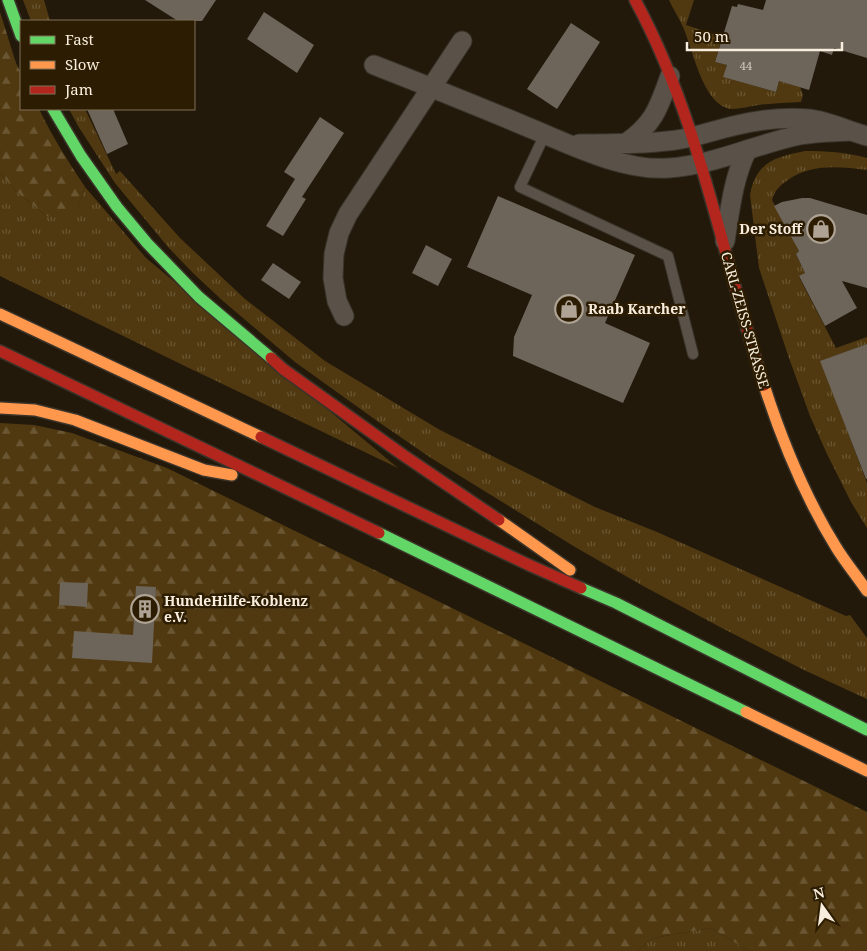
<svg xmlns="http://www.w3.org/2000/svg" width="867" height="951" font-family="'Noto Serif',serif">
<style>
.grass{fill:url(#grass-tufts)}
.forest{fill:url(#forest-firs)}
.building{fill:#6d655a}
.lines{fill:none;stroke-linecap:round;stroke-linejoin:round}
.lane-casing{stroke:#3a342a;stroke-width:12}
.street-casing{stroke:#3a342a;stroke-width:21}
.fast-casing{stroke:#3a342a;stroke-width:14}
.slow-casing{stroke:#3a342a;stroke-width:14}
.jam-casing{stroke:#3a342a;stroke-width:14}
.lane{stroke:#5a5248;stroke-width:10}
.street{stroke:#5a5248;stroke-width:19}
.fast{stroke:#63d668;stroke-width:11}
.slow{stroke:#ff974d;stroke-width:11}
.jam{stroke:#b3261e;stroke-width:11}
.labels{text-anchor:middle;stroke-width:5;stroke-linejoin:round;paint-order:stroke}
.number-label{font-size:11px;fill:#d6ccbd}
.poi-label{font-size:14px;font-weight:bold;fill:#f9eede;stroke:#2c1c01;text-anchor:start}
.street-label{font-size:14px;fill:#f9eede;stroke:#2c1c01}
</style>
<defs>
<pattern id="grass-tufts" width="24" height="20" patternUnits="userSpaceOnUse" patternTransform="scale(1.25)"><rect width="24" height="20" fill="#503910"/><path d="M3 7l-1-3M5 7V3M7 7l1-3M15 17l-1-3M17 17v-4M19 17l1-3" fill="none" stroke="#6a5632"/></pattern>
<pattern id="forest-firs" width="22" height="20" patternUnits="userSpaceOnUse" patternTransform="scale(1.25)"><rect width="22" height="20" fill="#503910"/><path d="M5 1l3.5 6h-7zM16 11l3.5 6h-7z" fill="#6a5632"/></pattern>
</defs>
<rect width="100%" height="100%" fill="#22190b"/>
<g class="grass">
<path d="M 23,0 L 44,0 L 50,21 L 31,21 Z"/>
<path d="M 669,0 L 694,0 L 686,25 L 722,37 L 715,62 L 727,65 L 724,77 L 776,92 L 779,81 L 800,87 L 803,95 L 801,102 C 787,103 773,103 759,105 C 750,106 740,109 732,109 C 703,107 693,49 683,27 C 679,18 673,9 669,0 Z"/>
<path d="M 69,109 L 85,109 L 116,174 L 120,171 L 180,238 L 245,299 L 325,361 L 440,430 L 595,507 L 657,532 L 846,616 L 850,615 L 867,638 L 867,699 L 804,670 L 720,627 L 645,587 L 575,547 L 431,458 L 380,423 L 295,362 L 223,301 L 193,273 L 168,247 L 115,183 L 78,126 Z"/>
<path d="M 805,151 C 826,151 846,152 867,158 L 867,170 C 840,167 812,163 788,180 C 780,185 775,190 772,200 L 799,251 L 796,254 L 805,273 L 799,277 L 836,348 L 867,337 L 867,344 L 821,361 L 867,483 L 867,528 L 851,502 L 827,454 L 810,416 L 789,358 L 759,268 L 750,195 C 756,162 775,157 805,151 Z"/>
<path d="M 0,173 L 16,191 L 46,216 L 78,207 L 85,187 L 146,258 L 398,468 L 189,368 L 0,276 Z"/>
<path d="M 711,928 L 749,951 L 637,951 L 653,938 Z"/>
</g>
<g class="forest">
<path d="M 0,12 L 16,63 L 21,73 L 21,109 L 39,109 C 52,136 68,161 85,187 L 78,207 L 65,219 L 46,216 L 16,191 L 0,173 Z"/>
<path d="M 0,423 L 34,425 L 72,433 L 167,468 L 867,812 L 867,951 L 749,951 L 711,928 L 653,938 L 637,951 L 0,951 Z"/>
</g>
<g class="building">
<path d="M 145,0 L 216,0 L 202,21 L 178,21 Z"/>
<path d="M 766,0 L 867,0 L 867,58 L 834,48 L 832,55 L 820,51 L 809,90 L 779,81 L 776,92 L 723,77 L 727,65 L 715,62 L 732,6 L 737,7 L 738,4 L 763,10 Z"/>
<path d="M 264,12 L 314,45 L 297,73 L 247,39 Z"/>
<path d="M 571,23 L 600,42 L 557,109 L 527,89 Z"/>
<path d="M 87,109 L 113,109 L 128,144 L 107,154 Z"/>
<path d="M 320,117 L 344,133 L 302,197 L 306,199 L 283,236 L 266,226 L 295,179 L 284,172 Z"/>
<path d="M 498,196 L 635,255 L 605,323 L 650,343 L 623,403 L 513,356 L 514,337 L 532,295 L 467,267 Z"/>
<path d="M 802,198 L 810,198 L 867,215 L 867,288 L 842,281 L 857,308 L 825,326 L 799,276 L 805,273 L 796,254 L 799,251 L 774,206 L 782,202 Z"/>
<path d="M 426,245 L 452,259 L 438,286 L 412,273 Z"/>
<path d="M 273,263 L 301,282 L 289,299 L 261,280 Z"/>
<path d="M 867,344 L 867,479 L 866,479 L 820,361 Z"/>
<path d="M 60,582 L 88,583 L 87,607 L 59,605 Z"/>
<path d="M 136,586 L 156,587 L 152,663 L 72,658 L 74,631 L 133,635 Z"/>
</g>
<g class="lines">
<defs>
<path id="lane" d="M 545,134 L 520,187 L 668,256 L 693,354"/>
<g id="street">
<path d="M 374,65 C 425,85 475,105 525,126 C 567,143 623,172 669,168 C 714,165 756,144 800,135 C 816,132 833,132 849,131"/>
<path d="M 626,143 C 654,124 659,107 670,76"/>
<path d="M 579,144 C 613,143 648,145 682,139 C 699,136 716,130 733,126 C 757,120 784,117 809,119 C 828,121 848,131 867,136"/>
<path d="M 725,241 C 730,210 733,179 747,150"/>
<path d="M 344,316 L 337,301 L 333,278 L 334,254 L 339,233 L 348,214 L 462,41"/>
</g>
<g id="fast">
<path d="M 8,0 L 21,36"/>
<path d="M 53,109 L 81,156 L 117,207 L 147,243 L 199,297 L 271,358"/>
<path d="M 379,533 L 746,712"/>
<path d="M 581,588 L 616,603 L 867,730"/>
</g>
<g id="slow">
<path d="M 0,314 L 261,437"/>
<path d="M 764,385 C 782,441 805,497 836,547 C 845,562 857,576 867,591"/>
<path d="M 0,408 L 35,410 L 75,420 L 204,470 L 232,475"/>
<path d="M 499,520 L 570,570"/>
<path d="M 746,712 L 867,771"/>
</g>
<g id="jam">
<path d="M 635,0 C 700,119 722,257 764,385"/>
<path d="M 0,351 L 379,533"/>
<path d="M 271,358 L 283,369 L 403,455 L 499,520"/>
<path d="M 261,437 L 529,565 L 581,588"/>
</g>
</defs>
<use href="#lane" class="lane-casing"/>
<use href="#street" class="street-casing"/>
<use href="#fast" class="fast-casing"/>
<use href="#slow" class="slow-casing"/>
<use href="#jam" class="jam-casing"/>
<use href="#lane" class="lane"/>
<use href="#street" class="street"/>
<use href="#fast" class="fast"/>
<use href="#slow" class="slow"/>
<use href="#jam" class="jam"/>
</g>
<defs>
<symbol id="shop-ring" viewBox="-11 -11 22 22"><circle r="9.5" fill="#2c1c01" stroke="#aea394" stroke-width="1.5"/><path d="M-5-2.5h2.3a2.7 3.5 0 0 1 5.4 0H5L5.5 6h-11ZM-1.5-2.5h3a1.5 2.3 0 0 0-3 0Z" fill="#aea394"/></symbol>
<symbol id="building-ring" viewBox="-11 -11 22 22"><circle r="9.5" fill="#2c1c01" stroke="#aea394" stroke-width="1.5"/><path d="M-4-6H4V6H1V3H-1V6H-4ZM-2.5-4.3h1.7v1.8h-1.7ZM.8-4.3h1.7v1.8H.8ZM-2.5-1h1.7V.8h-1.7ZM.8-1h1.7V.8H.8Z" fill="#aea394"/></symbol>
</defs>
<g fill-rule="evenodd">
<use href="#shop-ring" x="805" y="213" width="32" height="32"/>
<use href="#shop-ring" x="553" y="293" width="32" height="32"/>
<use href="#building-ring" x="129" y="593" width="32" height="32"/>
</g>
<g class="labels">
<g class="number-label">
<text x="746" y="70">44</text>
</g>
<g class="poi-label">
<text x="802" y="234" text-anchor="end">Der Stoff</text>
<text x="588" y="314">Raab Karcher</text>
<text x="164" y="606">HundeHilfe-Koblenz<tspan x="164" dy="16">e.V.</tspan></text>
</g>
<g class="street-label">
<text transform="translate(745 320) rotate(74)" y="5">CARL-ZEISS-STRASSE</text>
</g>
</g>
<rect x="20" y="20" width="175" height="90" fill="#2c1c01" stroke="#7e7059"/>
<rect x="30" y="36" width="25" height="8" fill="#63d668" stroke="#7e7059"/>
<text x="65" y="45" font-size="15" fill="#f9eede">Fast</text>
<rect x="30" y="61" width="25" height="8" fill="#ff974d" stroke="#7e7059"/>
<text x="65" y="70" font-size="15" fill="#f9eede">Slow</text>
<rect x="30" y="86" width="25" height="8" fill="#b3261e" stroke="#7e7059"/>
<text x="65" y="95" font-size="15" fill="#f9eede">Jam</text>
<g transform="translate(822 906) rotate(346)" stroke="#2c1c01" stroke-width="4" paint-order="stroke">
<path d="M0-4L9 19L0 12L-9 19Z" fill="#f9eede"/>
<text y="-8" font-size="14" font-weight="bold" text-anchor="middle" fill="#f9eede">N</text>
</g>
<path d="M687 42v8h155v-8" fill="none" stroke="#f9eede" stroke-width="2.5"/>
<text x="694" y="42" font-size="15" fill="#f9eede" stroke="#2c1c01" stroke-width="4" paint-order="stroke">50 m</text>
</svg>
